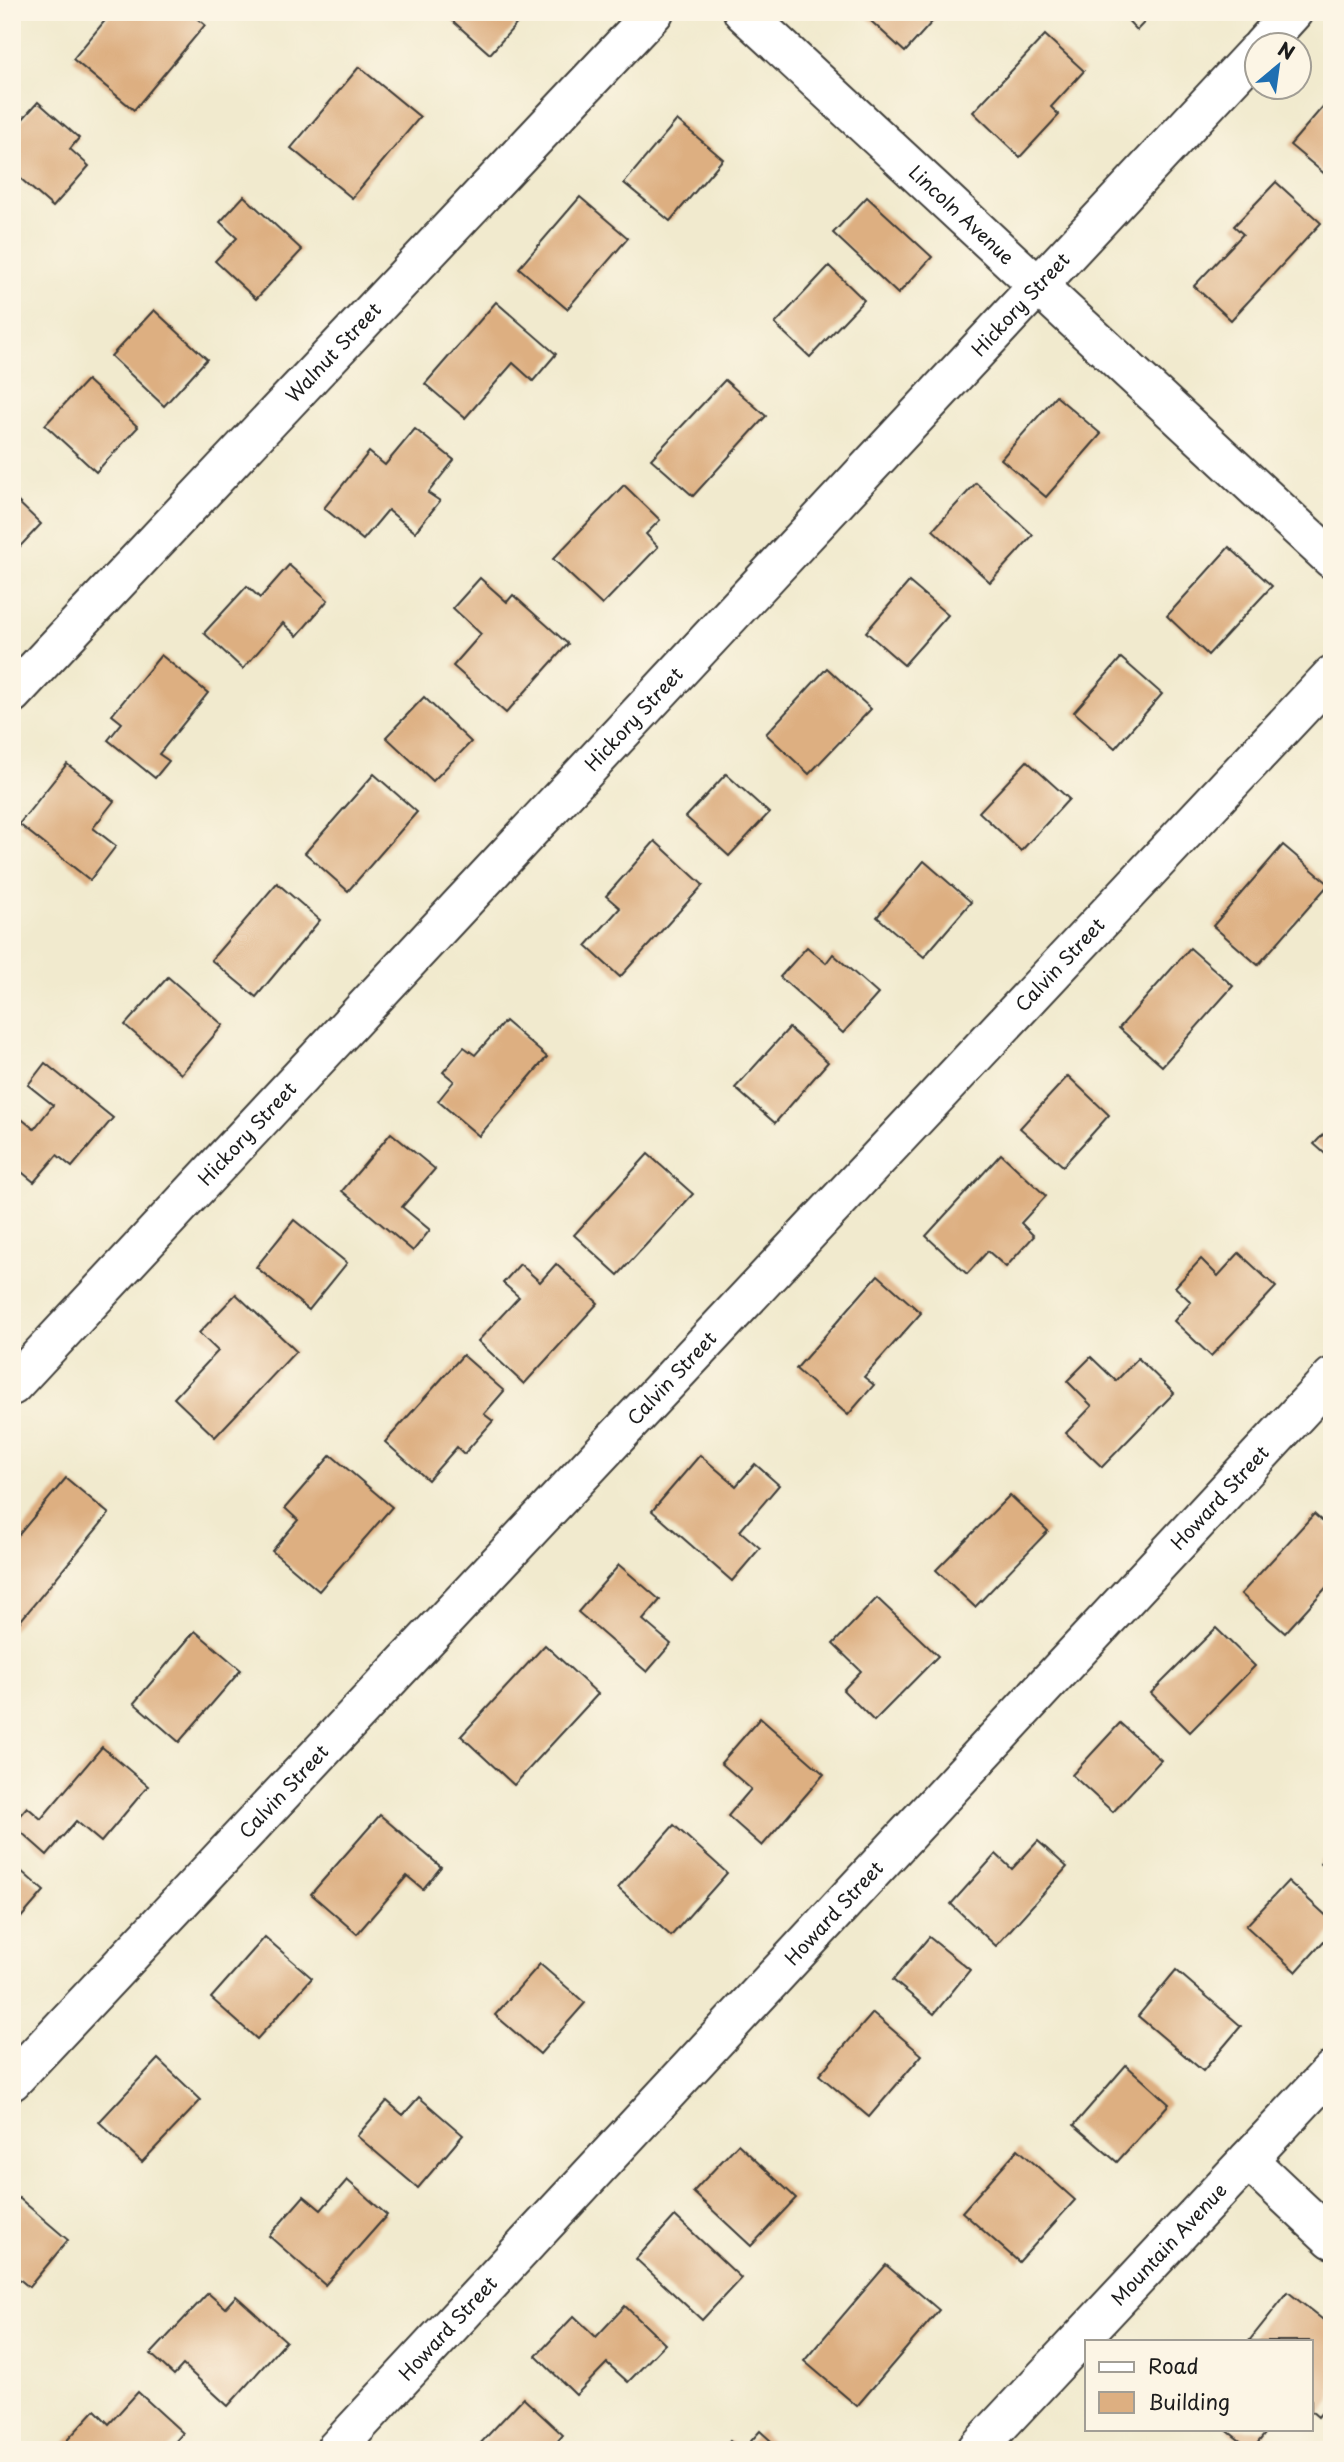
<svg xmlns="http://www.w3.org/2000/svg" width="1344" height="2462" font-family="'Playpen Sans',sans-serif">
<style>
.building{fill:#ddaf81}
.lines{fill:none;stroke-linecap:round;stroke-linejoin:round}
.minor-casing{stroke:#3c3b37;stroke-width:42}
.minor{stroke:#fff;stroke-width:38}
.labels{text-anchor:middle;stroke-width:6;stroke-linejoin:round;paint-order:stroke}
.street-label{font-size:19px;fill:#1c1c1c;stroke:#fcf5e5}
</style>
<rect width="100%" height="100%" fill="#fcf5e5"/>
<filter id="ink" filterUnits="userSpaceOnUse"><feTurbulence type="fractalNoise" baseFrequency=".0143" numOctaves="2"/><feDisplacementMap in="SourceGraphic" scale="14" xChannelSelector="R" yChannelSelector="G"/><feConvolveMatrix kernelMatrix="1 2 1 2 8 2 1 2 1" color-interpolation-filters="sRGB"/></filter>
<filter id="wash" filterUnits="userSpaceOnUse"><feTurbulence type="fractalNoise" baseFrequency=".00686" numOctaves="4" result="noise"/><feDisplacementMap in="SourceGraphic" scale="28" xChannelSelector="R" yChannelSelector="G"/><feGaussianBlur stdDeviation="1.57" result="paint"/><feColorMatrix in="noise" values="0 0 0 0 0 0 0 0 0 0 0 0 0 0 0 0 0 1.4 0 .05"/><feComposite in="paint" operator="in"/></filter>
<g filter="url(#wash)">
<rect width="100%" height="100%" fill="#f1eace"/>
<g id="blocks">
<g class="building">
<path d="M 112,12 L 189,12 L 205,25 L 134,110 L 73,59 Z"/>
<path d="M 448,12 L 527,12 L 490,54 L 446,15 Z"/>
<path d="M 861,12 L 941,12 L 905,52 Z"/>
<path d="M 1120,12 L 1154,12 L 1137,30 Z"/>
<path d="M 1045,35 L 1084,71 L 1051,107 L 1059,115 L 1020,157 L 973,112 Z"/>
<path d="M 359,67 L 420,117 L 352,198 L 291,148 Z"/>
<path d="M 1332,96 L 1332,180 L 1290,145 Z"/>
<path d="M 38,102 L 79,138 L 70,149 L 89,166 L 53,207 L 12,171 L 12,131 Z"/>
<path d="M 677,120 L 723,159 L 670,221 L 624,183 Z"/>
<path d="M 1276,182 L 1321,223 L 1231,320 L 1194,286 L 1243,234 L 1234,226 Z"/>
<path d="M 244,196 L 302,250 L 256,299 L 215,261 L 237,238 L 220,222 Z"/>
<path d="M 580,197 L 628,238 L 567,309 L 519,268 Z"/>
<path d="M 867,197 L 932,257 L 898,294 L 833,233 Z"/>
<path d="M 829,266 L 864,300 L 810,357 L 775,324 Z"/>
<path d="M 496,302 L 556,354 L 533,381 L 513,363 L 465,418 L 425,384 Z"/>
<path d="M 154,310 L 207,359 L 164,406 L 111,356 Z"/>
<path d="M 87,380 L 138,427 L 96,472 L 45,425 Z"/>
<path d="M 725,380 L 766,416 L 693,496 L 651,459 Z"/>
<path d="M 1056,396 L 1101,434 L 1046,497 L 1001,459 Z"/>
<path d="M 415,429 L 454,460 L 428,493 L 440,501 L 415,532 L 388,510 L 363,540 L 324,508 L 369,452 L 385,465 Z"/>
<path d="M 976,483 L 1033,535 L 990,582 L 933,530 Z"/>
<path d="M 624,485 L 660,520 L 646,534 L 658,547 L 602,605 L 553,559 Z"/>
<path d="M 12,496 L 41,524 L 12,555 Z"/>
<path d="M 1229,547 L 1272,586 L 1208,655 L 1167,616 Z"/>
<path d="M 289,565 L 328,600 L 297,636 L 283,623 L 243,669 L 204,633 L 247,586 L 260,598 Z"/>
<path d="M 480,578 L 507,602 L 513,595 L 568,644 L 506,713 L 453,666 L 481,634 L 453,608 Z"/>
<path d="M 909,582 L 948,615 L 904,665 L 866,632 Z"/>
<path d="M 161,655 L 208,693 L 159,754 L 169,761 L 155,778 L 108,740 L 122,723 L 112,715 Z"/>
<path d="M 1121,658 L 1162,694 L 1115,748 L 1074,712 Z"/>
<path d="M 827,668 L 871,709 L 809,774 L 766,734 Z"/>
<path d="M 424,697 L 471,742 L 433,781 L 386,737 Z"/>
<path d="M 1027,761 L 1069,799 L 1021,851 L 979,812 Z"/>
<path d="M 67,764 L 114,801 L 93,828 L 116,846 L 90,880 L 19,824 Z"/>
<path d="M 374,774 L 417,812 L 348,891 L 305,853 Z"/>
<path d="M 726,774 L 769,813 L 729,856 L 686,817 Z"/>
<path d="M 655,841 L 703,885 L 620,977 L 586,946 L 620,908 L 606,896 Z"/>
<path d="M 1283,845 L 1329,884 L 1258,965 L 1213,926 Z"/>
<path d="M 924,861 L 971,902 L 924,957 L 877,917 Z"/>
<path d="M 277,883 L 320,920 L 256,997 L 211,960 Z"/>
<path d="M 807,947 L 826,963 L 833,954 L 878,994 L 843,1033 L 780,977 Z"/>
<path d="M 1190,948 L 1233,986 L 1162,1066 L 1119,1028 Z"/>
<path d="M 168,977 L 223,1025 L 181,1074 L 125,1025 Z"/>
<path d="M 505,1021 L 547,1057 L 479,1136 L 438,1101 L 454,1081 L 443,1072 L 464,1047 L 475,1055 Z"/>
<path d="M 789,1028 L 828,1062 L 775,1123 L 735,1088 Z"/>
<path d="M 45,1063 L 113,1118 L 72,1167 L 57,1155 L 34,1182 L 12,1164 L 12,1126 L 19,1117 L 34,1129 L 53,1105 L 28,1085 Z"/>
<path d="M 1068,1076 L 1109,1115 L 1063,1166 L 1020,1128 Z"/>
<path d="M 1332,1125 L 1332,1160 L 1314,1144 Z"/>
<path d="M 391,1133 L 435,1169 L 402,1207 L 430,1230 L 413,1251 L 342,1191 Z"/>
<path d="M 648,1154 L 693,1194 L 618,1275 L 574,1235 Z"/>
<path d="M 1001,1154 L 1046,1196 L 1021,1223 L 1034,1236 L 1006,1267 L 988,1251 L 967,1274 L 926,1236 Z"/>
<path d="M 294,1220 L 347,1263 L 309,1310 L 256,1267 Z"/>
<path d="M 1239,1253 L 1276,1287 L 1211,1356 L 1174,1321 L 1191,1302 L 1175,1287 L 1201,1259 L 1218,1276 Z"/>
<path d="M 520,1264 L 540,1282 L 556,1264 L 598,1303 L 524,1384 L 478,1341 L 519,1297 L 503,1283 Z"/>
<path d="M 878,1275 L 921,1313 L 864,1377 L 874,1385 L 848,1415 L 796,1369 Z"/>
<path d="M 236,1294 L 296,1351 L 215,1437 L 174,1398 L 218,1351 L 199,1333 Z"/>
<path d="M 463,1355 L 504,1391 L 484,1414 L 493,1421 L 464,1454 L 457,1447 L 428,1480 L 385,1442 Z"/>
<path d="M 1091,1357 L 1116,1381 L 1138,1358 L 1174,1393 L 1102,1467 L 1066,1433 L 1092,1406 L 1067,1381 Z"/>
<path d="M 331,1455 L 392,1507 L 319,1591 L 272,1551 L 298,1520 L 285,1508 Z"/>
<path d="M 700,1455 L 736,1486 L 755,1464 L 779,1485 L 740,1531 L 760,1548 L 732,1581 L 652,1511 Z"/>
<path d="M 66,1478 L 109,1514 L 12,1631 L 12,1543 Z"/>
<path d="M 1010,1495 L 1048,1531 L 975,1607 L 936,1570 Z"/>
<path d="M 1314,1514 L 1332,1530 L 1332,1581 L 1285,1633 L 1241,1594 Z"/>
<path d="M 619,1565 L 660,1600 L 643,1620 L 671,1644 L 647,1672 L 578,1612 Z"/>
<path d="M 877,1598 L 938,1656 L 874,1721 L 843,1690 L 861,1671 L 833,1644 Z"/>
<path d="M 1216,1628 L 1255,1666 L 1190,1732 L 1151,1693 Z"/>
<path d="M 195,1631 L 241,1670 L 179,1742 L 134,1703 Z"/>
<path d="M 545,1645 L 598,1694 L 514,1785 L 461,1736 Z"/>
<path d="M 760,1718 L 824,1774 L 762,1846 L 728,1816 L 751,1789 L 721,1763 Z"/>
<path d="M 1120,1723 L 1161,1760 L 1113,1812 L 1072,1775 Z"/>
<path d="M 102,1747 L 148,1786 L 101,1842 L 76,1821 L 47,1855 L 12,1824 L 27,1807 L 41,1819 Z"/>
<path d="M 380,1815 L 441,1867 L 423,1889 L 407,1876 L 357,1934 L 311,1894 Z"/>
<path d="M 674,1825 L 727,1873 L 671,1936 L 618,1888 Z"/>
<path d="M 1038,1841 L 1067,1867 L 996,1946 L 951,1904 L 996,1854 L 1012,1869 Z"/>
<path d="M 1332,1849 L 1332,1873 L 1320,1863 Z"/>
<path d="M 12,1863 L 44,1891 L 12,1928 Z"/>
<path d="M 1288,1881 L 1332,1921 L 1332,1932 L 1296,1972 L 1246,1926 Z"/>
<path d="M 265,1937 L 312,1978 L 257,2039 L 211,1998 Z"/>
<path d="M 929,1937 L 970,1970 L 934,2014 L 893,1980 Z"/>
<path d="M 540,1964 L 585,2003 L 540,2054 L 495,2015 Z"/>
<path d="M 1176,1970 L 1241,2026 L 1203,2071 L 1138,2016 Z"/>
<path d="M 873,2013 L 922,2055 L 869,2117 L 819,2075 Z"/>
<path d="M 158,2059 L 201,2100 L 142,2162 L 99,2122 Z"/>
<path d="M 1126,2065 L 1169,2104 L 1117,2162 L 1074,2125 Z"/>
<path d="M 419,2097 L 463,2135 L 418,2188 L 357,2136 L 387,2101 L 403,2115 Z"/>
<path d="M 738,2144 L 796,2198 L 751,2246 L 693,2192 Z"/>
<path d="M 1018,2149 L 1075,2200 L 1019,2262 L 962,2212 Z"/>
<path d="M 347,2180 L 387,2215 L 325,2285 L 269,2236 L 304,2196 L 321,2210 Z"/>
<path d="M 19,2198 L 68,2240 L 29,2287 L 12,2273 L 12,2207 Z"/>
<path d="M 675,2216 L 741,2278 L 702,2320 L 636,2259 Z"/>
<path d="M 886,2265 L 939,2310 L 857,2406 L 804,2361 Z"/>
<path d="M 1288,2292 L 1332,2327 L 1332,2400 L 1318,2417 L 1311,2411 L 1311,2341 L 1249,2341 Z"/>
<path d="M 208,2293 L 225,2308 L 236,2296 L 286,2341 L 228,2406 L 183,2365 L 174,2375 L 151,2354 Z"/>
<path d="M 625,2306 L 665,2344 L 628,2382 L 607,2363 L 576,2395 L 536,2356 L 574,2316 L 596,2337 Z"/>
<path d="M 138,2392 L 183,2433 L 168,2450 L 58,2450 L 95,2410 L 109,2424 Z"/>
<path d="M 523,2398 L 563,2435 L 550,2450 L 480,2450 L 477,2447 Z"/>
<path d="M 1225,2429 L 1269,2429 L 1252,2450 Z"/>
<path d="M 760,2431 L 781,2450 L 743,2450 Z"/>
<path d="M 730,2441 L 741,2450 L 722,2450 Z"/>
</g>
</g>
</g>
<g filter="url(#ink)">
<use href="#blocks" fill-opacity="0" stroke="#3c3b37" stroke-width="2"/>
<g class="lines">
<defs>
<g id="minor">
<path id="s1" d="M 743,12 L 1332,559"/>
<path d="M 1262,46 L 1293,12"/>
<path id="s2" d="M 12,694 L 654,12"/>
<path id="s3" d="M 12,1386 L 1256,52"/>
<path id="s4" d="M 12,2081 L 1332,675"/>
<path d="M 1248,2160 L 1332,2239"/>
<path id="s5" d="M 335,2450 L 1332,1377"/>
<path id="s6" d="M 976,2450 L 1332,2070"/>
</g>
</defs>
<use href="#minor" class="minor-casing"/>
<use href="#minor" class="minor"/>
</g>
</g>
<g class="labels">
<g class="street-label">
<text dy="7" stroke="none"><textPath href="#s1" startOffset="298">Lincoln Avenue</textPath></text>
<text dy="7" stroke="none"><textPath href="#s3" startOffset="1479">Hickory Street</textPath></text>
<text dy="7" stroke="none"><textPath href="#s2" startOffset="469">Walnut Street</textPath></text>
<text dy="7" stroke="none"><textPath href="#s3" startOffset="912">Hickory Street</textPath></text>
<text dy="7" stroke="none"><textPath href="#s4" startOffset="1531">Calvin Street</textPath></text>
<text dy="7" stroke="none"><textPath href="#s3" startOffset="345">Hickory Street</textPath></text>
<text dy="7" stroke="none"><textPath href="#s4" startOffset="964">Calvin Street</textPath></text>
<text dy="7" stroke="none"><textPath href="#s5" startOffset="1300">Howard Street</textPath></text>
<text dy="7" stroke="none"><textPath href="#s4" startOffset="397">Calvin Street</textPath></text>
<text dy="7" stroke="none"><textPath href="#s5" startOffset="733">Howard Street</textPath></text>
<text dy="7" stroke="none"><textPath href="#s6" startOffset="282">Mountain Avenue</textPath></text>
<text dy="7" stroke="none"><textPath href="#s5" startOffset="166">Howard Street</textPath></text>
</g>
</g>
<rect width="1344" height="2462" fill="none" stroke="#fcf5e5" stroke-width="42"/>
<rect x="1085" y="2340" width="228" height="91" fill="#fcf5e5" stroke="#a29e95" stroke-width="2"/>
<rect x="1099" y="2362" width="35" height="10" fill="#ffffff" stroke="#a29e95" stroke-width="2"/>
<text x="1148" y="2374" font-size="21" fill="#1c1c1c">Road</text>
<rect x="1099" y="2392" width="35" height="21" fill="#ddaf81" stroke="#a29e95" stroke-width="2"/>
<text x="1148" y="2410" font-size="21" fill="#1c1c1c">Building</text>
<g transform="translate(1278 66) rotate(29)"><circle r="33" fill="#fcf5e5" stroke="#a29e95" stroke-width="2"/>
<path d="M0-5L12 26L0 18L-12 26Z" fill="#1f6fb2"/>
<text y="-10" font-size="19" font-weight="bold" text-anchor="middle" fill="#1c1c1c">N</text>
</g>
</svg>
